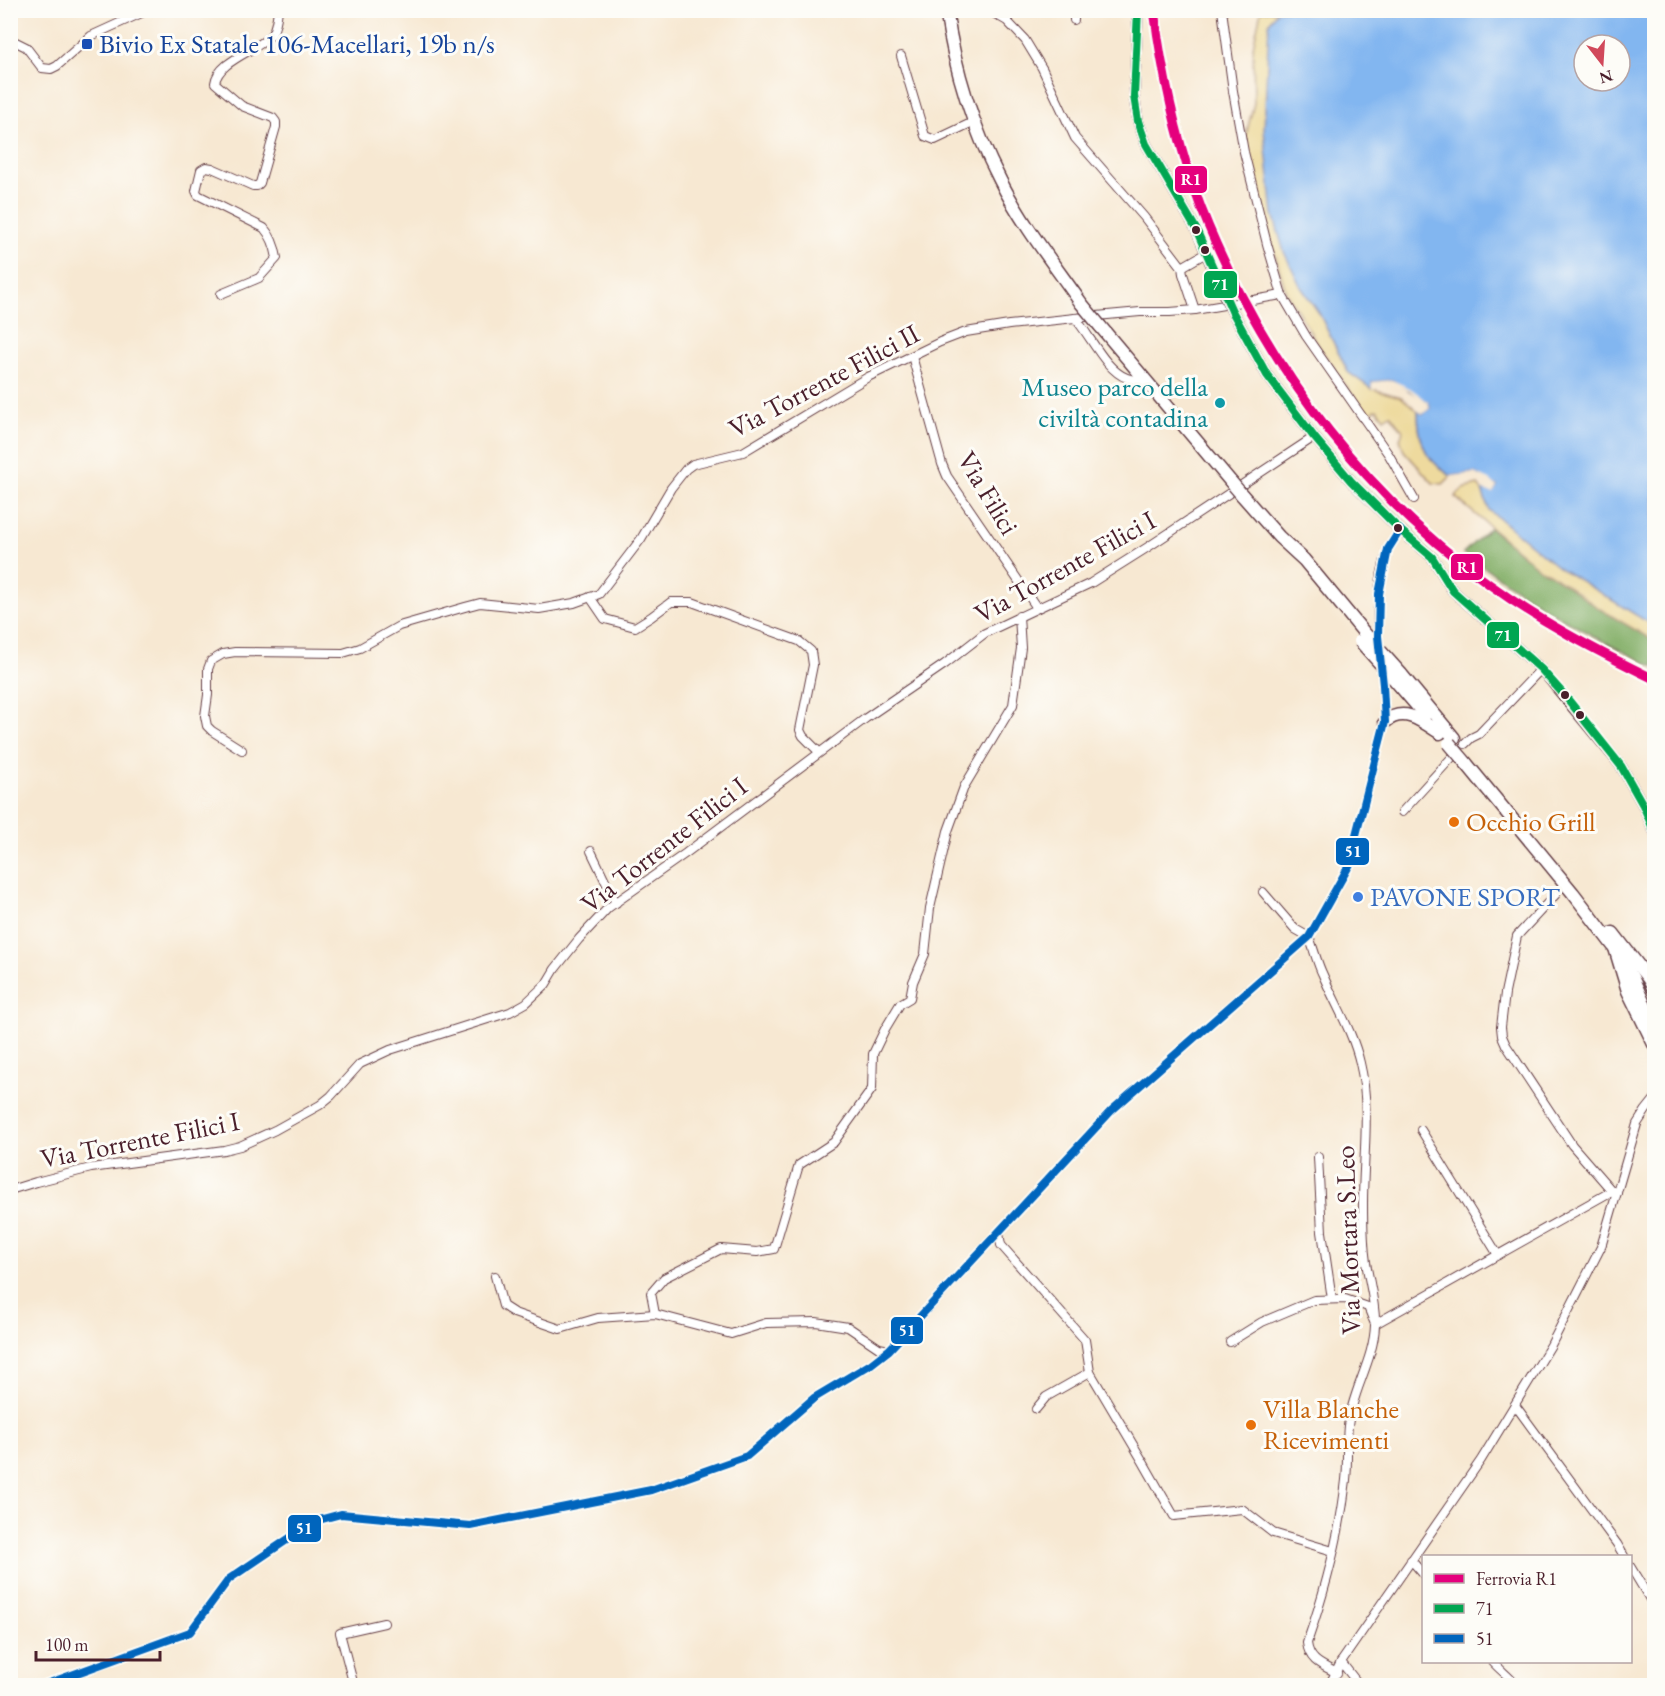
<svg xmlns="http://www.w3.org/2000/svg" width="1665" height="1696" font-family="'EB Garamond',serif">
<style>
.forest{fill:#82ae66;stroke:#666648;stroke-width:1.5}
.sand{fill:#eeda9e;stroke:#9c7c64;stroke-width:1.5}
.water{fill:#82b6f0;stroke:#666a8e;stroke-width:1.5;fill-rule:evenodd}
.pier{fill:#f7e8d2}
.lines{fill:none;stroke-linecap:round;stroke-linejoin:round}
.minor-casing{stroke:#643d44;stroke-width:10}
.tertiary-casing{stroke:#643d44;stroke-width:12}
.primary-casing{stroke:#643d44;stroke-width:15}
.trunk-casing{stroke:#643d44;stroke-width:15}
.minor{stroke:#fff;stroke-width:8}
.tertiary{stroke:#fff;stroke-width:9}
.primary{stroke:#fff;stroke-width:12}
.trunk{stroke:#fff;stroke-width:12}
.tertiary-bridge-casing{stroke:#643d44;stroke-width:12;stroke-linecap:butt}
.primary-bridge-casing{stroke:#643d44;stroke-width:15;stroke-linecap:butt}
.tertiary-bridge{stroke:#fff;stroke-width:9}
.primary-bridge{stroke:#fff;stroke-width:12}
.bus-1-casing{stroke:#fdfcf7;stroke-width:12}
.bus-2-casing{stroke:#fdfcf7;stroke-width:12}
.bus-1{stroke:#00a651;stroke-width:8}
.bus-2{stroke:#0065bd;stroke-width:8}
.rail-1-casing{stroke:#fdfcf7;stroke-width:14}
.rail-1{stroke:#e5007d;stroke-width:9}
.transit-dot{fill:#1a4fb4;stroke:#fdfcf7;stroke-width:2}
.bus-dot{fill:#4a1f2b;stroke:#fdfcf7;stroke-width:2}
.culture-dot{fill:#0f9aa8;stroke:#fdfcf7;stroke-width:2}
.food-dot{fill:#e8710a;stroke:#fdfcf7;stroke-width:2}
.shop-dot{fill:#3f7fe0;stroke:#fdfcf7;stroke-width:2}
.labels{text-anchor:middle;stroke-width:6;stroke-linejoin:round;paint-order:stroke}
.transit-label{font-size:27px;fill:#164399;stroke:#fdfcf7;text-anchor:start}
.street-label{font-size:27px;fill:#4a1f2b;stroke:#fdfcf7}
.culture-label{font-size:27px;fill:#0d838f;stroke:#fdfcf7;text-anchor:end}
.food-label{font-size:27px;fill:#c56008;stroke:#fdfcf7;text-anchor:start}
.shop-label{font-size:27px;fill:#366cbe;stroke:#fdfcf7;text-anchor:start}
.line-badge{stroke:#fdfcf7;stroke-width:2}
.badge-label{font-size:16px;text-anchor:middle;font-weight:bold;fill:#fff}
</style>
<rect width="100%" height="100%" fill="#fdfcf7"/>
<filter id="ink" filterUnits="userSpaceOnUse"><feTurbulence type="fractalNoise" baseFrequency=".0167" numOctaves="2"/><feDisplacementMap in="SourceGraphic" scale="12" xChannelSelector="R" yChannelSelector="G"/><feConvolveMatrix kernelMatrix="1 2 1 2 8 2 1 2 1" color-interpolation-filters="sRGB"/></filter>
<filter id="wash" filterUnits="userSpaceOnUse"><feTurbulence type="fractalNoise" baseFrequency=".008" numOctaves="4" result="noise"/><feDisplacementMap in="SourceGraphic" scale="24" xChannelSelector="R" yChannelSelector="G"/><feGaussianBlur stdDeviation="1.35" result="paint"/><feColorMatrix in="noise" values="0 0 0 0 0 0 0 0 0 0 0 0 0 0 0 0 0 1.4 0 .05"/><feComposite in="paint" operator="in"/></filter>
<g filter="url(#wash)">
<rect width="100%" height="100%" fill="#f7e8d2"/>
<path class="forest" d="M 1490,528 L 1541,570 L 1549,573 L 1600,609 L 1654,641 L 1654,667 L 1595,637 L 1546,609 L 1463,553 Z"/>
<g class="sand">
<path d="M 1261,11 L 1278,11 L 1269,23 L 1301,287 L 1319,313 L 1348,372 L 1372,389 L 1401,397 L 1418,411 C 1418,429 1421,451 1436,464 C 1440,469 1446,472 1451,476 L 1443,484 L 1433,483 L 1404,451 L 1400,439 L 1403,431 L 1390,414 L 1384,418 L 1377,409 L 1370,413 L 1361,407 L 1320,348 L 1286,292 L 1263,213 L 1245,139 L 1254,103 L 1253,47 Z"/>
<path d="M 1478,485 L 1482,490 L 1489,510 L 1558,567 L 1654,626 L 1654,641 L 1600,609 L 1549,573 L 1541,570 L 1455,497 L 1463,489 Z"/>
</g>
<path class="water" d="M 1278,10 L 1654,11 L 1654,626 L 1558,567 L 1489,510 L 1482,490 L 1493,492 L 1497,486 L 1474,473 L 1451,476 C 1446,472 1440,469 1436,464 C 1421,451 1418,429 1418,411 L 1423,414 L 1430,408 L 1428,402 L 1392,380 L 1372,382 L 1372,389 L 1348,372 L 1319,313 L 1301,287 L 1284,252 L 1273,214 L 1264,130 L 1269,23 ZM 1584,45 L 1620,45 L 1620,81 L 1584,81 Z"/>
<g class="pier">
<path d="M 1392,380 L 1410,388 L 1421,396 L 1428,402 L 1430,408 L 1423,414 L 1418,411 L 1416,409 L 1419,408 L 1423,410 L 1427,407 L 1425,404 L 1409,390 L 1392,383 L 1375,385 L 1375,390 L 1372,389 L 1372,382 Z"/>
<path d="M 1474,473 L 1490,480 L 1497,486 L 1493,493 L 1482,490 L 1481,487 L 1492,489 L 1493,487 L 1481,479 L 1473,476 L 1449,478 L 1451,476 Z"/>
</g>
</g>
<g filter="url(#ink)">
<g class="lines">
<defs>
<g id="minor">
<path d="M 988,10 L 1007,21 L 1025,40 L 1042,68 L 1075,138 L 1144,217 L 1182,267 L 1206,253"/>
<path d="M 1074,10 L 1074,20"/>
<path d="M 1222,10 L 1233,91 L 1244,152 L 1267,244 L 1282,295 L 1306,336 L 1389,455 L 1414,499"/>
<path d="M 10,39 L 26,47 L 42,68 L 51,69 L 57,66 L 91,36 L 148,10"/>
<path d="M 901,56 L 925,136 L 935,140 L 973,122"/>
<path d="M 1182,267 L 1183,274 L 1195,310"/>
<path d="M 221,294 L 259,278 L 277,258 C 275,246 272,237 264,228 L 198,195 L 196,191 L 201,170 L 206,167 L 212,168 L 253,186 L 257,186 L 260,183 L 276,127 L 276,122 L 273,118 L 242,106 L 215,83 C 218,60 260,50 272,34 C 276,27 277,18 278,10"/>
<path d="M 1075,318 C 1090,335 1106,371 1127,378 C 1133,380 1140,380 1146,381"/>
<path d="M 912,356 L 942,464 L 947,476 L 1037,608"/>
<path d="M 590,597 L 605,619 L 635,627 L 651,617 L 671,602 L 692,602 L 799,641 L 811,651 L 813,665 L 800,730 L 803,736 L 819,752"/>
<path d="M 1379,650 C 1376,619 1377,580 1388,550 C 1390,543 1396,536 1400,530"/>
<path d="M 1465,744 L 1471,738 L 1479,734 L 1541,669"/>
<path d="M 242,750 L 212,731 L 207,726 L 205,716 L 208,695 L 208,669 L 211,661 L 223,654 L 235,652 L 343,653 L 360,648 L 399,626 L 465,607 L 480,603 L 539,609 L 574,603 L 599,594 L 641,539 L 671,488 L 686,469 L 693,464 L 743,452 L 868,377 L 940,342 L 966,332 L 1009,325 L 1075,318 L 1140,312 L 1170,312 L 1195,310 L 1282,295"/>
<path d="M 1402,812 L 1454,755"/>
<path d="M 591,851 L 616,903"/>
<path d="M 1263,892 L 1295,929 L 1309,937 C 1314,949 1317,963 1323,975 C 1335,1004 1353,1032 1360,1063 C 1371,1108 1363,1157 1363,1203 C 1363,1223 1363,1243 1366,1262 C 1369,1282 1376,1304 1375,1325 C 1374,1360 1352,1391 1348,1426 C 1346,1443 1348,1462 1346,1480 C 1340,1535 1325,1591 1307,1643 C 1309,1661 1322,1665 1337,1673"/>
<path d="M 1556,894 L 1517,936 L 1505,993 L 1501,1027 L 1502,1036 L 1506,1045 L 1572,1145 L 1612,1191"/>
<path d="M 1421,1130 L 1498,1255"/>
<path d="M 1318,1157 L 1322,1232 L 1332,1299"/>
<path d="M 10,1190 L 36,1182 L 91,1168 L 224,1150 L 240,1146 L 275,1130 L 320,1105 L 331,1096 L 360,1064 L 390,1050 L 510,1012 L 526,1003 L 546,984 L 555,969 L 579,939 L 608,908 L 686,853 L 866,718 L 945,664 L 985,633 L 1091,583 L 1148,547 L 1314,437"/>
<path d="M 999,1233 L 1001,1245 L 1085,1340 L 1090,1372 L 1142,1460 L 1174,1516 L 1242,1509 L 1273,1533 L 1333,1551"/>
<path d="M 495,1276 L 503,1306 L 514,1313 L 560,1329 L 598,1318 L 655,1314 L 731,1334 L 766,1323 L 816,1322 L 848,1327 L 879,1348 L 889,1350"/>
<path d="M 655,1314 L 651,1293 L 664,1278 L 721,1249 L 757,1252 L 774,1249 L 799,1165 L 834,1142 L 872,1089 L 873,1054 L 885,1029 L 900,1004 L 910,998 L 913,982 L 925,954 L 930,908 L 948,831 L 964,787 L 1013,705 L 1021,648 L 1019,616"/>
<path d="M 1230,1342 L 1262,1322 L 1314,1300 L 1345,1299 L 1368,1307 L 1375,1324 L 1612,1191 L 1617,1193"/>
<path d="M 1515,1405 L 1617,1544 L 1624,1556"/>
<path d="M 1036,1409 L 1046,1397 L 1090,1372"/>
<path d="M 1411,1560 L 1424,1575"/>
<path d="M 1630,1566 L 1654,1606"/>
<path d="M 1341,1662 L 1360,1686"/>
<path d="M 1493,1662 C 1500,1670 1509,1676 1517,1686"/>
<path d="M 26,1686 L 44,1685 L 190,1632 L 229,1579 L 315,1521 L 341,1514 L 470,1526 L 651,1490 L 747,1456 L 814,1398 L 871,1364 L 889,1350 L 927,1310 L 1111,1111 L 1309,937 L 1350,864 L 1356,835 L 1385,722 L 1381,665"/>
<path d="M 354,1686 L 340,1633 L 384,1623"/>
<path d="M 1329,1686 L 1341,1662 L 1481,1460 L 1551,1345 L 1601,1247 L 1637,1124 L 1646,1110 L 1654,1100"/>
</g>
<g id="tertiary">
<path d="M 1138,10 L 1134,96 L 1138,121 L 1146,144 L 1196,229 L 1224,295"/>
<path d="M 1232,311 L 1267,375 L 1314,437 L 1351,481 L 1400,530 L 1432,557 L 1453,591 L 1541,669 L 1621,766 L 1643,805 L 1654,831"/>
</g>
<g id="primary">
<path d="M 946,10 C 955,71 972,126 1000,180 C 1022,224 1053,263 1081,303"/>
<path d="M 1100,326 L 1231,482"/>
<path d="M 1242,495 L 1279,537 L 1304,560 L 1366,635"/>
<path d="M 1401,674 L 1454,738"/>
<path d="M 1395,680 L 1425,715"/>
<path d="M 1385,722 C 1404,706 1422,721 1440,733"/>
<path d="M 1466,763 L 1573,893 L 1615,948 L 1628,991 L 1654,1044"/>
<path d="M 1613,933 L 1648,978 L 1654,989"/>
</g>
<path id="trunk" d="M 1615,948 L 1632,977 L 1654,1026"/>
</defs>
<use href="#minor" class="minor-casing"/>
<use href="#tertiary" class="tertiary-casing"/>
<use href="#primary" class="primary-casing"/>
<use href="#trunk" class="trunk-casing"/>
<use href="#minor" class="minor"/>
<use href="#tertiary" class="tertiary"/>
<use href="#primary" class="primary"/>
<use href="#trunk" class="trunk"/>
<defs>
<path id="tertiary-bridge" d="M 1224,295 L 1232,311"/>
<g id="primary-bridge">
<path d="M 1081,303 L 1100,326"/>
<path d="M 1231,482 L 1242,495"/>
<path d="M 1366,635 L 1401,674"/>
<path d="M 1360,641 L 1395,680"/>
<path d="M 1449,743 L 1466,763"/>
</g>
</defs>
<use href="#tertiary-bridge" class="tertiary-bridge-casing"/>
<use href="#primary-bridge" class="primary-bridge-casing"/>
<use href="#tertiary-bridge" class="tertiary-bridge"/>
<use href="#primary-bridge" class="primary-bridge"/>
<defs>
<path id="bus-1" d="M 1138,10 L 1134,96 L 1138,121 L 1146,144 L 1196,229 L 1232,311 L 1267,375 L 1314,437 L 1351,481 L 1400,530 L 1432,557 L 1453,591 L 1541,669 L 1566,697 L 1621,766 L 1643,805 L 1654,831"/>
<path id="bus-2" d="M 26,1686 L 44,1685 L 190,1632 L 229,1579 L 315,1521 L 341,1514 L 470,1526 L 651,1490 L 747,1456 L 814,1398 L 871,1364 L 889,1350 L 1111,1111 L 1309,937 L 1350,864 L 1356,835 L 1385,722 L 1383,685 L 1378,636 L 1379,594 L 1388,549 L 1400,530"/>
</defs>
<use href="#bus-1" class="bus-1-casing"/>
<use href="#bus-2" class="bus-2-casing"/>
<use href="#bus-1" class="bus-1"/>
<use href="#bus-2" class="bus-2"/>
<defs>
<path id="rail-1" d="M 1154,10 C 1162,72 1175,132 1195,191 C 1207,226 1222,258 1239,291 C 1300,408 1382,507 1489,584 C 1541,622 1597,651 1654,679"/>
</defs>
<use href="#rail-1" class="rail-1-casing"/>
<use href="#rail-1" class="rail-1"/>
</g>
</g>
<rect class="transit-dot" x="81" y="38" width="12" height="12" rx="3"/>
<g class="bus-dot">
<circle cx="1196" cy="230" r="5"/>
<circle cx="1205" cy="250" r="5"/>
<circle cx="1398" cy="528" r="5"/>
<circle cx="1565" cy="695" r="5"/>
<circle cx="1580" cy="715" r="5"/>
</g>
<circle class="culture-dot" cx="1220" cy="403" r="6"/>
<g class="food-dot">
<circle cx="1454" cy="822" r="6"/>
<circle cx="1251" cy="1425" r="6"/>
</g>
<circle class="shop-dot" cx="1358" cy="897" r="6"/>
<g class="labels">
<g class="transit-label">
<text x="99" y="53">Bivio Ex Statale 106-Macellari, 19b n/s</text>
</g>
<g class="street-label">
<text transform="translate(824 381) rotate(-28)" y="9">Via Torrente Filici II</text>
<text transform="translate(988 493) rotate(59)" y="9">Via Filici</text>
<text transform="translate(1065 567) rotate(-29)" y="9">Via Torrente Filici I</text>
<text transform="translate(664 845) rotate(-38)" y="9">Via Torrente Filici I</text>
<text transform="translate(140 1140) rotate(-11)" y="9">Via Torrente Filici I</text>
<text transform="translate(1348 1240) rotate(-92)" y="9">Via Mortara S.Leo</text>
</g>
<g class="culture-label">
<text x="1208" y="396">Museo parco della<tspan x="1208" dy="31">civiltà contadina</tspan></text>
</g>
<g class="food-label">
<text x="1466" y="831">Occhio Grill</text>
<text x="1263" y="1418">Villa Blanche<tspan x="1263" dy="31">Ricevimenti</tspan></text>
</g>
<g class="shop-label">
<text x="1370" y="906">PAVONE SPORT</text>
</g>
</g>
<g class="line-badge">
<rect x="1174" y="165" width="34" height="29" rx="6" fill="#e5007d"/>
<rect x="1203" y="270" width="35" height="29" rx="6" fill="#00a651"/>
<rect x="1450" y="553" width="34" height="28" rx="6" fill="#e5007d"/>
<rect x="1486" y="621" width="34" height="28" rx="6" fill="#00a651"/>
<rect x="1335" y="837" width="35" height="29" rx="6" fill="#0065bd"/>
<rect x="890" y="1316" width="34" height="29" rx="6" fill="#0065bd"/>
<rect x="287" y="1514" width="35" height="29" rx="6" fill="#0065bd"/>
</g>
<g class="badge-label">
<text x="1191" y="185">R1</text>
<text x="1220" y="290">71</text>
<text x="1467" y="573">R1</text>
<text x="1503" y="641">71</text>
<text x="1353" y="857">51</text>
<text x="907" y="1336">51</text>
<text x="304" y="1534">51</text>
</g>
<rect width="1665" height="1696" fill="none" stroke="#fdfcf7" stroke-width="36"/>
<rect x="1422" y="1555" width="210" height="108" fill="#fdfcf7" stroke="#b5a4a5" stroke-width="1.5"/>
<rect x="1434" y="1574" width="30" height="9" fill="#e5007d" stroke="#b5a4a5" stroke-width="1.5"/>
<text x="1476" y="1585" font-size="18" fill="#4a1f2b">Ferrovia R1</text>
<rect x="1434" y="1604" width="30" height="9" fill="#00a651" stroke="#b5a4a5" stroke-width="1.5"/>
<text x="1476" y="1615" font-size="18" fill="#4a1f2b">71</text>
<rect x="1434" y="1634" width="30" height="9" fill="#0065bd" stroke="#b5a4a5" stroke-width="1.5"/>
<text x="1476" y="1645" font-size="18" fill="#4a1f2b">51</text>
<g transform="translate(1602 63) rotate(163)"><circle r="28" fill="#fdfcf7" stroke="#b5a4a5" stroke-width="1.5"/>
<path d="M0-4.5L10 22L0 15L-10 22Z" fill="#d1495b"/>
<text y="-9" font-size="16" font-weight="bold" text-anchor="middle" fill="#4a1f2b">N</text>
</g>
<path d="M36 1651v9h124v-9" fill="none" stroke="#4a1f2b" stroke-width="3"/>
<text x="45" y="1651" font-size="18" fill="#4a1f2b" stroke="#fdfcf7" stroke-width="4.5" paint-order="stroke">100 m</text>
</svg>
